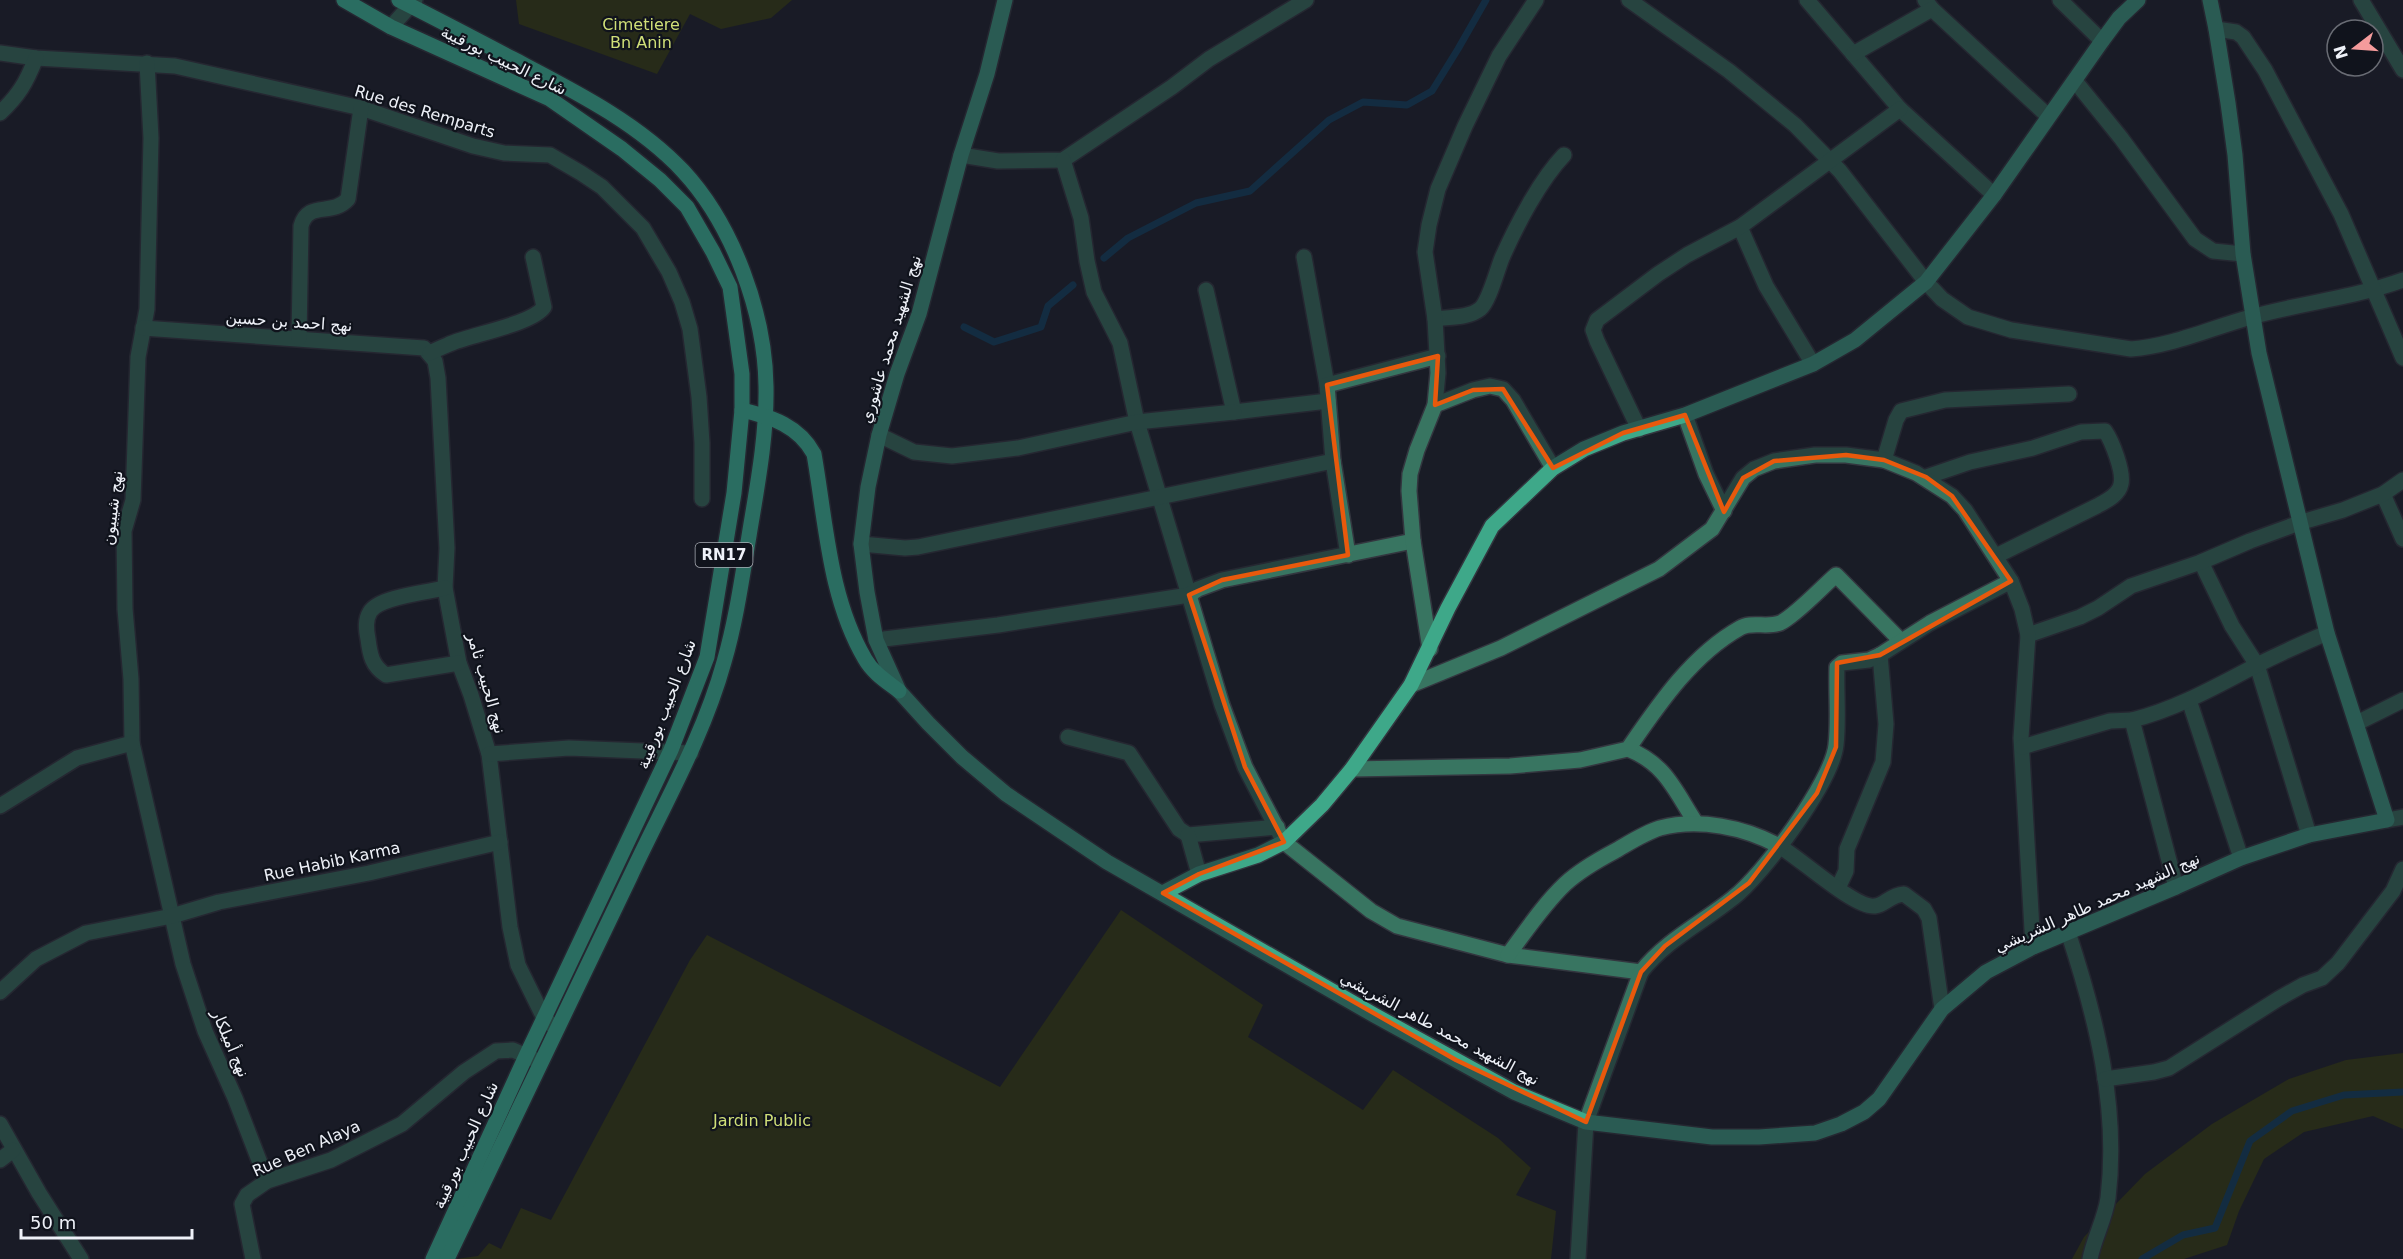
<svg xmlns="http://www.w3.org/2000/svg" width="2403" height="1259" font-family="'DejaVu Sans',Vazirmatn,sans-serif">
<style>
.green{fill:#383e09}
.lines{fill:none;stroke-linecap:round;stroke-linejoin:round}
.stream{stroke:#0d4163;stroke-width:7}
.street-casing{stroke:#33363f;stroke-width:18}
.secondary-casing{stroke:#33363f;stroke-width:18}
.primary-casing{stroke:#33363f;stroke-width:18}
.street{stroke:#387561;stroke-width:15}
.secondary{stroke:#3ea889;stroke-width:15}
.primary{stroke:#3fd0a8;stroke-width:15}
.marked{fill:none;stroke:#e8590c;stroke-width:4.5;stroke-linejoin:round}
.labels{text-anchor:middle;stroke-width:4.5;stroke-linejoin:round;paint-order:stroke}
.shield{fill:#10131c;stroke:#abaeb6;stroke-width:1.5}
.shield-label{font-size:15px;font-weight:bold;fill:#eef1f8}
.park-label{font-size:16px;fill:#d0df78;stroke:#10131c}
.street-label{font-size:16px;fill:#eef1f8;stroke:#10131c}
</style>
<rect width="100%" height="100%" fill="#191c26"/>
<g class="green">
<path d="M 516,0 L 792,0 L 771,18 L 721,29 L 690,14 L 657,74 L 519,24 Z"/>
<path d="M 1121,910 L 1263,1005 L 1248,1037 L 1363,1110 L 1393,1070 L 1498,1138 L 1531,1168 L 1516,1195 L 1556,1211 L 1551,1259 L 456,1259 L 478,1256 L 489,1243 L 501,1249 L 521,1208 L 551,1220 L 690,960 L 707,935 L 1000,1087 Z"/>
<path d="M 2403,1053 L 2403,1129 L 2373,1116 L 2304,1132 L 2264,1159 L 2239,1211 L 2227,1245 L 2184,1259 L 2072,1259 L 2084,1237 L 2145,1174 L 2212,1124 L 2289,1079 L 2346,1060 Z"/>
</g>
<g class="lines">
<g class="stream">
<path d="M 1104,258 L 1128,238 L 1196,203 L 1250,191 L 1329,120 L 1363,102 L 1407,105 L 1432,91 L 1458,49 L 1486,0"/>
<path d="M 964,327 L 994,342 L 1041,327 L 1048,306 L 1073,285"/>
<path d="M 2142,1259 L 2183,1235 L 2215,1228 L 2250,1141 L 2292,1111 L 2344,1095 L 2403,1092"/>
</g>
<defs>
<g id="street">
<path d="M 1629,0 L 1729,71 L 1795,125 L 1840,171 L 1926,282 L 1942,299 L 1968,317 L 2011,330 L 2131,349 C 2172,346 2211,328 2251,317 C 2301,303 2353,298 2403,280"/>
<path d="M 1807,0 L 1900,109 L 1994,195"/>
<path d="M 1925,0 L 1932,9 L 2048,116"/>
<path d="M 2060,0 L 2102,41"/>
<path d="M 2361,0 L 2403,70"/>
<path d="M 391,27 L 415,0"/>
<path d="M 2216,29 L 2236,32 L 2243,37 L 2265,70 L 2341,214 L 2403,358"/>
<path d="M 0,53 L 36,58 L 175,66 L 361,108 L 473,146 L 504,153 L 550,155 L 581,173 L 602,187 L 643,228 L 669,272 L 682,302 L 690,329 L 699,397 L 702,443 L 702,499"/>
<path d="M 1853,54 L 1932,9"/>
<path d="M 147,63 L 151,138 L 147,309 L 138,357 L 133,500 L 124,531 L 125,609 L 131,679 L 132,743 L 183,964 L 205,1031 L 235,1098 L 267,1181"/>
<path d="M 2075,81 L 2121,138 L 2195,239 L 2213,251 L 2243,254"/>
<path d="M 0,113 C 19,95 26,83 36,58"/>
<path d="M 961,155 L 998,161 L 1063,160 L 1172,87 L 1209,59 L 1306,0"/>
<path d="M 1063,160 L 1081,218 L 1087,261 L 1094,292 L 1120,343 L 1137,422 L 1222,705 L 1245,767 L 1284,842 L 1371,911 L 1397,926 L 1508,955 L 1641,972"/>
<path d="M 1740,227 L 1766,286 L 1813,364"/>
<path d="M 1304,257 L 1327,385 L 1333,461 L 1348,555"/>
<path d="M 1206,290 L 1234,412 L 1328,401"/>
<path d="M 1435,319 C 1449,317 1469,318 1480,309 C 1489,302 1497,270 1502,258 C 1516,226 1540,180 1564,155"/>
<path d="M 143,328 L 424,348 L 435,361 L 438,378 L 447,548 L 445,588 L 459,663 L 471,695 L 489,754 L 510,927 L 518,965 L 544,1018 L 552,1025"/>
<path d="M 299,338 L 301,226 C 308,200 332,217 348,199 L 361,108"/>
<path d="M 430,353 C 437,349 445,346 452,343 C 474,334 532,324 544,307 L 533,257"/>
<path d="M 1327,385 L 1438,356"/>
<path d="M 1435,405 L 1473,390 L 1490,386 L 1503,389 L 1513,400 L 1553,468"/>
<path d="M 1685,415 L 1706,474 L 1724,511"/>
<path d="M 1639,429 L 1597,341 L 1593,330 L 1597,320 L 1658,274 L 1687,255 L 1740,227 L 1900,109"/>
<path d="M 879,435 L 914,452 L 952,456 L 1018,448 L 1137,422 L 1234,412"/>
<path d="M 1884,460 L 1896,420 L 1901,411 L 1945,400 L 2069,394"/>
<path d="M 1926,477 L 1970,462 L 2033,448 L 2081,432 L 2105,431 C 2112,441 2124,472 2121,484 C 2119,495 2106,501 2097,506 L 1996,556"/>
<path d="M 2383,494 L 2403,539"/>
<path d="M 861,544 L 905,548 L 918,547 L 1333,461"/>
<path d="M 2201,562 L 2232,626 L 2257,665 L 2309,835"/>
<path d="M 445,588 C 428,592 378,597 370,612 C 365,620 366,629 368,639 C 370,655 372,666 386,675 L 459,663"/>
<path d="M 2028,635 L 2080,617 L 2098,608 L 2131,586 L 2201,562 L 2250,541 L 2302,522 L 2343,510 L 2383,494 L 2403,480"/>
<path d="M 876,640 L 998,625 L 1189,595 L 1198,589 L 1222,580 L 1413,541"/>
<path d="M 1430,649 L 1413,541 L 1409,491 L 1410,474 L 1417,450 L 1435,405 L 1438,373 L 1435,319 L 1425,252 L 1429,225 L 1438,189 L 1465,126 L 1499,56 L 1536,0"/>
<path d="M 1411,685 L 1501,648 L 1659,569 L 1712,529 L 1743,478 L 1754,469 L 1774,461 L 1815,455 L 1846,455 L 1884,460 L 1916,473 L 1952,496 L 1965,510 L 2011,581 L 2022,609 L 2028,635 L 2021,738 L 2033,947"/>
<path d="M 2189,700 L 2241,858"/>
<path d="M 2357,723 L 2403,700"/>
<path d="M 1068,737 L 1129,753 L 1179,829 L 1188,835 L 1277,827"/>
<path d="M 2022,747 L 2110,721 L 2132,720"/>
<path d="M 1628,749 C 1666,764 1675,791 1696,823"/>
<path d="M 489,754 L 569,748 L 691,753"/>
<path d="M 1352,769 L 1510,766 L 1580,760 L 1628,749 C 1659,704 1692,655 1740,628 C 1751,621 1767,628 1780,623 C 1795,616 1822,587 1836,575 L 1901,641"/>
<path d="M 0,806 L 77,758 L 132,743"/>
<path d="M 2387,820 L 2403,817"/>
<path d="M 1188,835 L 1199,874"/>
<path d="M 2176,887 L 2132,720 C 2176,709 2215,687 2255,666 C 2279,654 2303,643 2327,633"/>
<path d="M 1838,888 L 1846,871 L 1847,849 L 1883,762 L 1886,724 L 1880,655"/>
<path d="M 2068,932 C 2096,1017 2119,1107 2108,1198 C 2105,1219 2094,1238 2090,1259"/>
<path d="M 1508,955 C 1526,931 1543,905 1565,884 C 1579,871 1598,860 1615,851 C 1629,843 1644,833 1660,828 C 1699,818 1744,827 1779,846 C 1799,857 1855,909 1875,906 C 1885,905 1890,895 1904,894 L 1924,909 L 1929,918 L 1942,1009"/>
<path d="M 0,992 L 36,959 L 86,933 L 172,916 L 219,902 L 369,873 L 500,842"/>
<path d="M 2105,1079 L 2154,1072 L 2169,1068 L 2278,999 L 2303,985 L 2322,978 L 2338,963 L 2393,891 L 2403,869"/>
<path d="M 0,1124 L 39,1193 L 81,1259"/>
<path d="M 0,1160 L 13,1150"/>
<path d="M 253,1259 L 242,1204 L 247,1195 L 267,1181 L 331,1160 L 402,1124 L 464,1072 L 496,1051 L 513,1050 L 538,1061"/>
<path d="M 1578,1259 L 1586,1122 L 1641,972 C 1666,940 1702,923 1733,898 C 1763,875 1832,782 1836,745 C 1839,719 1836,693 1837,667 L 1842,663 L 1869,660 L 1880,655 L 1930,623 L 2011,581"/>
</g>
<g id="secondary">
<path d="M 1005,0 L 987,74 L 961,155 L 919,314 L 897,374 L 879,435 L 868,487 L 861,544 L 867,592 L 876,640 L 899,691 L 928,723 L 962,757 L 1006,794 L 1107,862 L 1374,1015 L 1514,1092 L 1586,1122 L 1712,1137 L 1759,1137 L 1815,1133 L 1841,1124 L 1864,1112 L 1879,1099 L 1942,1009 L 1986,972 L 2033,947 L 2176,887 L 2241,858 L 2309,835 L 2387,820 L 2327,633 L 2259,353 L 2243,254 L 2235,155 L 2228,103 L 2216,29 L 2210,0"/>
<path d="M 1163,893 L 1199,874 L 1258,855 L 1284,842 L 1322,805 L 1352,769 L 1411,685 L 1448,608 L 1492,526 L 1553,468 L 1584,449 L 1623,433 L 1685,415 L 1813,364 L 1855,340 L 1926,282 L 1994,195 L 2102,41 L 2119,18 L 2138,0"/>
</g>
<g id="primary">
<path d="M 344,0 L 391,27 L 550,99 L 622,149 L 660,180 L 687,207 L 713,252 L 730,287 L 742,374 L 742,410 L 734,493 L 707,657 L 671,750 L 526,1056 L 433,1259"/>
<path d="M 399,0 C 437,19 475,39 513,59 C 572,90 637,122 683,171 C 733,225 765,313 766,386 C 767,436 757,487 749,536 C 742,578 736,621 724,662 C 703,738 663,806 630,877 C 569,1004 508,1131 447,1259"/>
<path d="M 742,410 C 772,417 799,426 814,454 C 826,522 829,598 865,659 C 873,673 886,681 899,691"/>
</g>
</defs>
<use href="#street" class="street-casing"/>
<use href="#secondary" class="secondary-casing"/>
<use href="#primary" class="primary-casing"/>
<use href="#street" class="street"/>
<use href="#secondary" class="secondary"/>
<use href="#primary" class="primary"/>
</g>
<path d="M0 0H2403V1259H0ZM 1438,356 L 1435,405 L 1473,390 L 1503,389 L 1553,468 L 1623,433 L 1685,415 L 1724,512 L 1743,478 L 1774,461 L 1846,455 L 1884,460 L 1926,477 L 1952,496 L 2011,581 L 1880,655 L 1837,663 L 1836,747 L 1817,793 L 1749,883 L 1665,946 L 1641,972 L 1586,1122 L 1456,1060 L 1163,893 L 1199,874 L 1284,842 L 1245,767 L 1189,595 L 1222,580 L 1348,555 L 1327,385 Z" fill="#191c26" fill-opacity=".55" fill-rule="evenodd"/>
<path class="marked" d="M 1438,356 L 1435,405 L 1473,390 L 1503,389 L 1553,468 L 1623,433 L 1685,415 L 1724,512 L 1743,478 L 1774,461 L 1846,455 L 1884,460 L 1926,477 L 1952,496 L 2011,581 L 1880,655 L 1837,663 L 1836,747 L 1817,793 L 1749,883 L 1665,946 L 1641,972 L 1586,1122 L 1456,1060 L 1163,893 L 1199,874 L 1284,842 L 1245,767 L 1189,595 L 1222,580 L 1348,555 L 1327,385 Z"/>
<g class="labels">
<rect class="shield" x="695.5" y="543" width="57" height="24" rx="4.5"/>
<g class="shield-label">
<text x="724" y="560">RN17</text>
</g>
<g class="park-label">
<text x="641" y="30">Cimetiere<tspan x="641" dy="18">Bn Anin</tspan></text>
<text x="762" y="1126">Jardin Public</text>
</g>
<g class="street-label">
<text transform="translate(504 60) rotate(26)" y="6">شارع الحبيب بورقيبة</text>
<text transform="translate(425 111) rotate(17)" y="6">Rue des Remparts</text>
<text transform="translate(289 321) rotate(4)" y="6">نهج احمد بن حسين</text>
<text transform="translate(890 339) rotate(-73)" y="6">نهج الشهيد محمد عاشوري</text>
<text transform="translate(112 508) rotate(-83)" y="6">نهج شيبيون</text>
<text transform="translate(487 683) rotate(74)" y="6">نهج الحبيب ثامر</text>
<text transform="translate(666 704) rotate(-69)" y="6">شارع الحبيب بورقيبة</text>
<text transform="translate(332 861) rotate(-12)" y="6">Rue Habib Karma</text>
<text transform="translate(2097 902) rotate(-24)" y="6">نهج الشهيد محمد طاهر الشريشي</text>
<text transform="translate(1440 1028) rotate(28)" y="6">نهج الشهيد محمد طاهر الشريشي</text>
<text transform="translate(231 1043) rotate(67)" y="6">نهج أميلكار</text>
<text transform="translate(465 1145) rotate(-66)" y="6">شارع الحبيب بورقيبة</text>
<text transform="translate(306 1148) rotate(-24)" y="6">Rue Ben Alaya</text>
</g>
</g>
<g transform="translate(2355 48) rotate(253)"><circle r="28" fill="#10131c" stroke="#696c74" stroke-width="1.5"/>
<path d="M0-4.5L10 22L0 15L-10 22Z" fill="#f59b9c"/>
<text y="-9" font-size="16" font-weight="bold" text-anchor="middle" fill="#eef1f8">N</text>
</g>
<path d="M21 1229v9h171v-9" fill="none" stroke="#eef1f8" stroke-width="3"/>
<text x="30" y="1229" font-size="18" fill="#eef1f8" stroke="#10131c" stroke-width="4.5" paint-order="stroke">50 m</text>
</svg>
